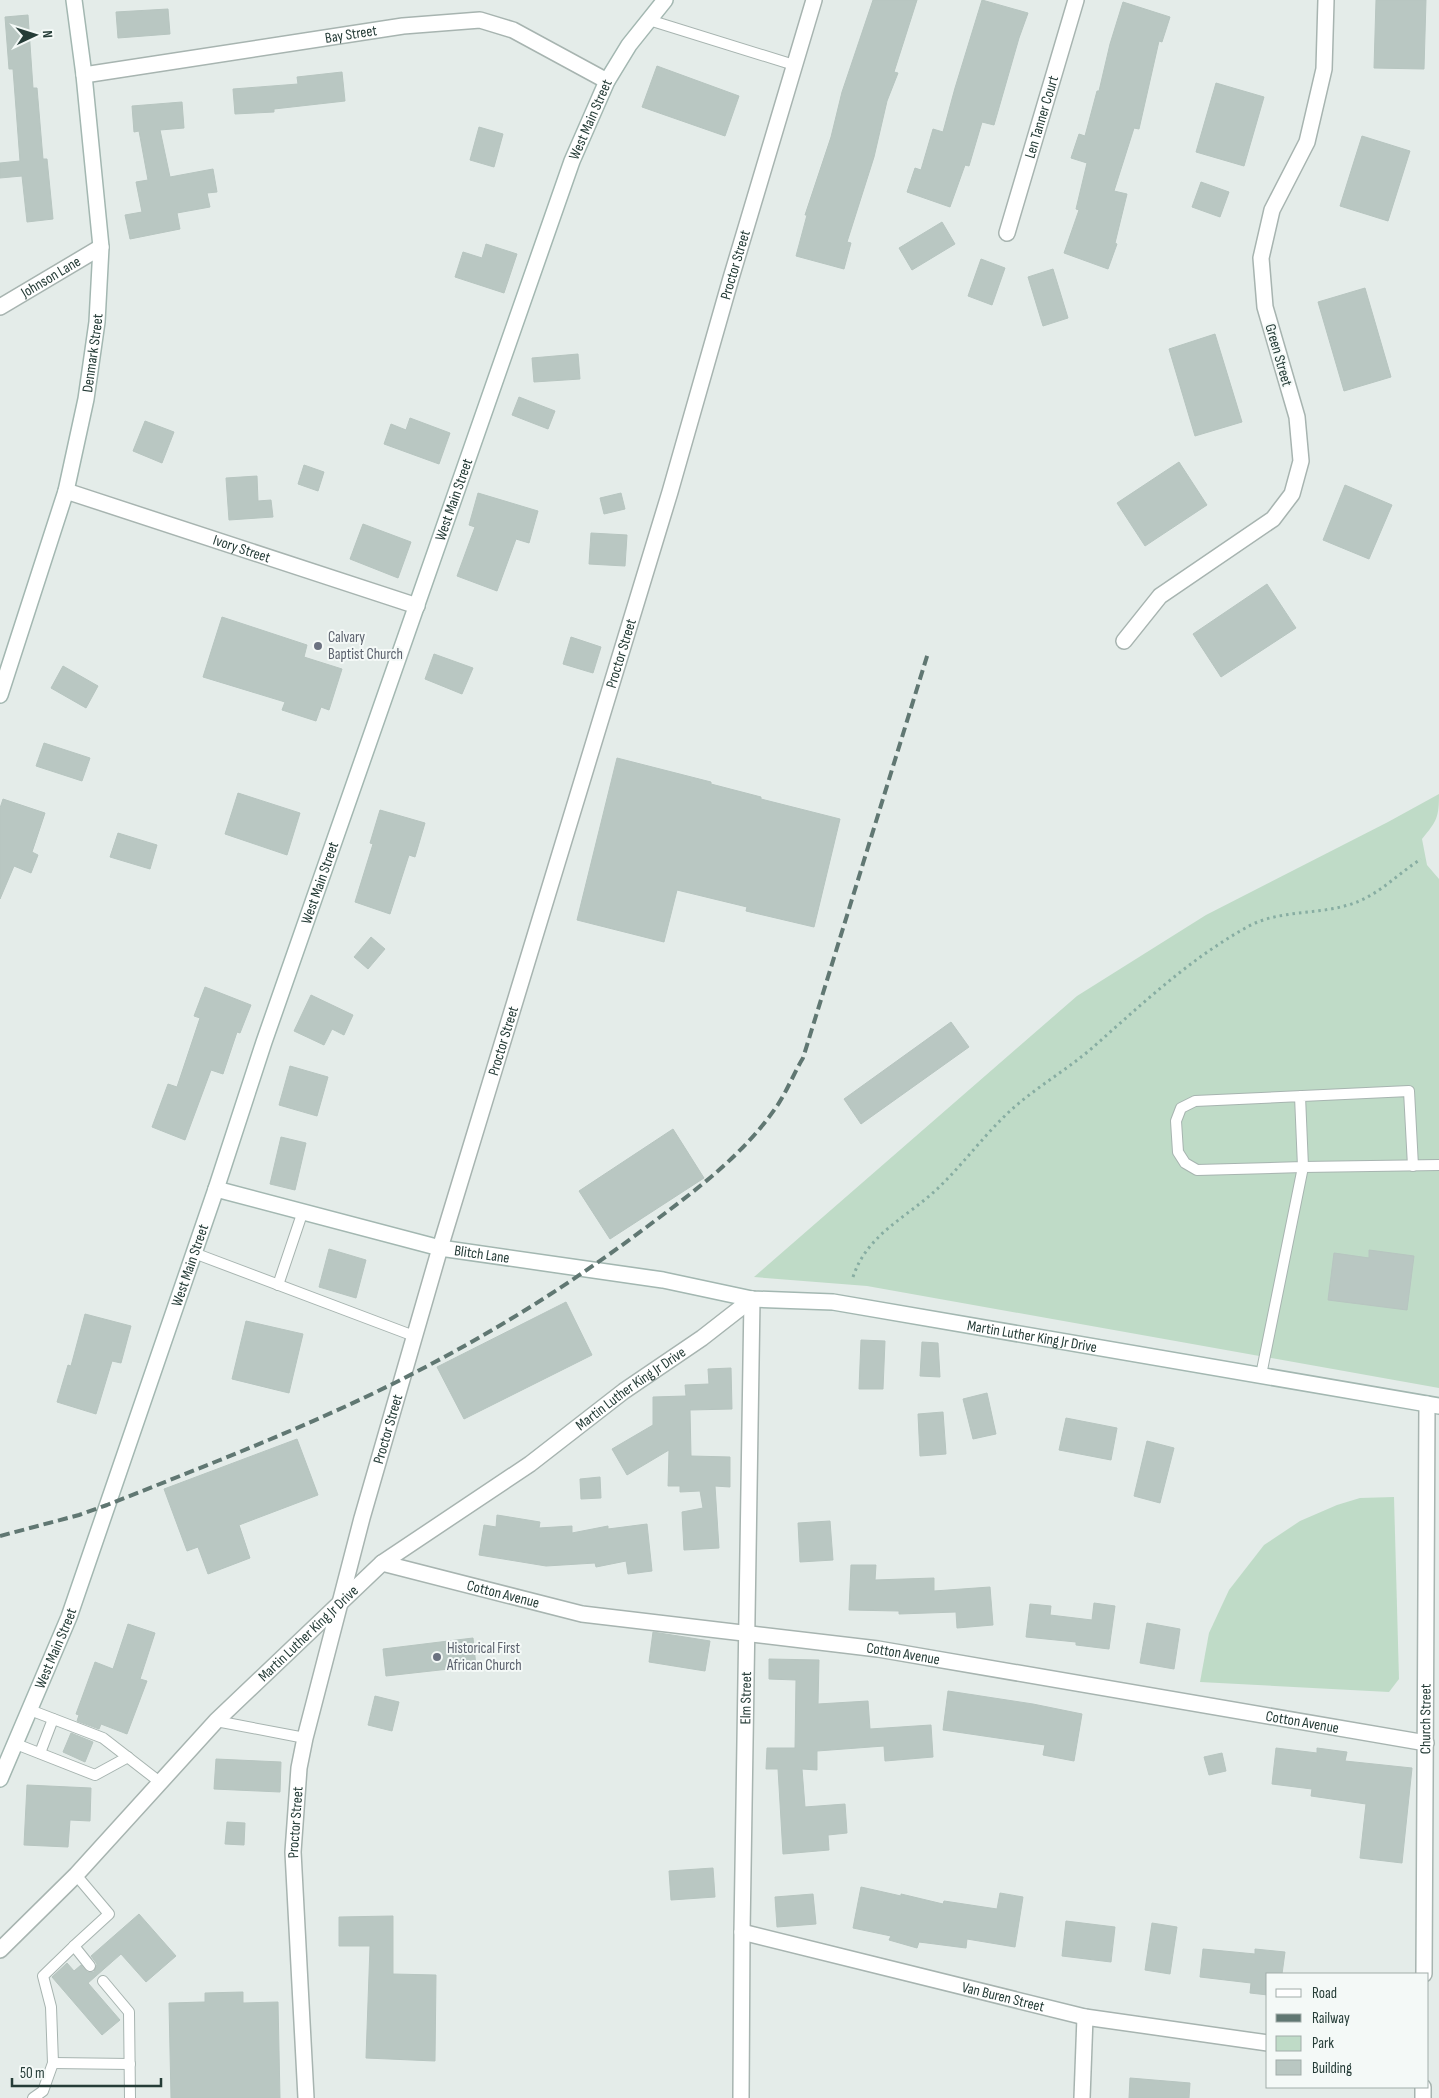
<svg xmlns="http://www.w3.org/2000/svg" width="1439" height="2098" font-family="'Sofia Sans Condensed',sans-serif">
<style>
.green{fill:#bfdbc7}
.building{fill:#b9c7c2;stroke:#b7c5c0}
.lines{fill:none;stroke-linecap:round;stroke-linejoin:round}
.lane-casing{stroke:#a7b4b0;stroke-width:12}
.street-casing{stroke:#a7b4b0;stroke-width:18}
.secondary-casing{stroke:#a3b7b1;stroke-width:18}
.path{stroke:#87ada2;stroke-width:3;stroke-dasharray:2.5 4;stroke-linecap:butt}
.lane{stroke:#fff;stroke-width:10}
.street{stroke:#fff;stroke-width:15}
.secondary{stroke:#fff;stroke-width:15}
.rail{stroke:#607772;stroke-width:4;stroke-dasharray:10 5;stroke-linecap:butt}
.worship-dot{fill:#6b7280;stroke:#f4f9f7;stroke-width:2}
.labels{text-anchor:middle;stroke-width:4;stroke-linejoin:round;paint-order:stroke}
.street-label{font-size:15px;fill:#253c37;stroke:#f4f9f7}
.worship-label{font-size:15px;fill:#5b616d;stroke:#f4f9f7;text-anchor:start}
</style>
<rect width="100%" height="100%" fill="#e4ece9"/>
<g class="green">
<path d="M 1439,794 C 1439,817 1437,821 1422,839 L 1427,865 L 1439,879 L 1439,1388 L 867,1286 L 754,1277 L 1077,996 L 1206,915 L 1388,822 Z"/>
<path d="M 1394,1497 L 1399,1679 L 1389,1692 L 1200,1682 L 1209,1633 L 1229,1590 L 1264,1545 L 1300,1521 L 1337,1505 L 1360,1498 Z"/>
</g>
<g class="building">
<path d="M 873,0 L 917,0 L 894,72 L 898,73 L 887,101 L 874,157 L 847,242 L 851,243 L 844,269 L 796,256 L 807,215 L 805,215 L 831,137 L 842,92 Z"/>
<path d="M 982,0 L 1028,13 L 1019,38 L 994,125 L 982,122 L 969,166 L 965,165 L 950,207 L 907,192 L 915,168 L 921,170 L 933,129 L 943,132 L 955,88 Z"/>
<path d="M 1376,0 L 1426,0 L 1424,69 L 1374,68 Z"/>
<path d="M 1123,2 L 1170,17 L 1162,42 L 1159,41 L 1139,129 L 1134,128 L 1114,191 L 1127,194 L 1115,243 L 1117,244 L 1108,269 L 1064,253 L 1079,210 L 1076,209 L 1087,163 L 1071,158 L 1079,134 L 1085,136 L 1097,91 L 1099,91 L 1110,44 Z"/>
<path d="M 168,9 L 170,34 L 118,38 L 116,12 Z"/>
<path d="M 28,15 L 33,88 L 37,88 L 43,159 L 47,159 L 53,219 L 27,222 L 22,176 L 0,178 L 0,163 L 20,161 L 13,69 L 9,69 L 5,17 Z"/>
<path d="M 657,66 L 739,96 L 725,136 L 642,107 Z"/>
<path d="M 342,72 L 345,101 L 274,109 L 274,112 L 235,114 L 233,89 L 298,84 L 297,77 Z"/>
<path d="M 1216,83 L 1264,97 L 1244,166 L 1196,152 Z"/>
<path d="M 182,102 L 184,128 L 160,130 L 170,177 L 213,169 L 217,192 L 207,193 L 210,207 L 177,213 L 180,229 L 130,239 L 125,215 L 142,212 L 136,182 L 148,180 L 139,131 L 134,132 L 132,106 Z"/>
<path d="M 479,127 L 503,134 L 494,167 L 470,160 Z"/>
<path d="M 1362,136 L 1410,151 L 1388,221 L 1340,206 Z"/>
<path d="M 1201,182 L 1229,192 L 1220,217 L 1192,207 Z"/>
<path d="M 942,222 L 955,244 L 912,270 L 899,248 Z"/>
<path d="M 486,244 L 517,254 L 504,293 L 455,277 L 463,252 L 482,258 Z"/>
<path d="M 981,259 L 1005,268 L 992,305 L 968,296 Z"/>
<path d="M 1053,269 L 1068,318 L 1043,326 L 1028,277 Z"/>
<path d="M 1365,288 L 1391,377 L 1344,391 L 1318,302 Z"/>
<path d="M 1215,334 L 1242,422 L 1195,436 L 1169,349 Z"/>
<path d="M 578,354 L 580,379 L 534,382 L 532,358 Z"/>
<path d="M 519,397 L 555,411 L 548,429 L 512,415 Z"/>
<path d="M 410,418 L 450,433 L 439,464 L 384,444 L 391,424 L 406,430 Z"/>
<path d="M 145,421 L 174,432 L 162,463 L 133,451 Z"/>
<path d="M 1179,462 L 1207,505 L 1145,546 L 1117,503 Z"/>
<path d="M 304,465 L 324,472 L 318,491 L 298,484 Z"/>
<path d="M 257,476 L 258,501 L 271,500 L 273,517 L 229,520 L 226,478 Z"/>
<path d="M 1345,485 L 1392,505 L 1369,559 L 1323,540 Z"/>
<path d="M 478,493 L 538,511 L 529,543 L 516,539 L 497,591 L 457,576 L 475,527 L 469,525 Z"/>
<path d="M 621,493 L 625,509 L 604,514 L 600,498 Z"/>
<path d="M 363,524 L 411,542 L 398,578 L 350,559 Z"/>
<path d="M 591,533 L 627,535 L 625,566 L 589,564 Z"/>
<path d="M 1267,584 L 1296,628 L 1221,677 L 1193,634 Z"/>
<path d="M 222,617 L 307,645 L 304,657 L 342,669 L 329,710 L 321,707 L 316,721 L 282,710 L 285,702 L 203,677 Z"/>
<path d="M 571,637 L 601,647 L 593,673 L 563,664 Z"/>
<path d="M 434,654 L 473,668 L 462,694 L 425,679 Z"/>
<path d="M 63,666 L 98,686 L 86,708 L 51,688 Z"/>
<path d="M 44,743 L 90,758 L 82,781 L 36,766 Z"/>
<path d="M 617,758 L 711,782 L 711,784 L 761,797 L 761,799 L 840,819 L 814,927 L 746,911 L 747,907 L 677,890 L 664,942 L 577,920 Z"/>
<path d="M 238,793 L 300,813 L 287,855 L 225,834 Z"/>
<path d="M 3,799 L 45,813 L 32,852 L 38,855 L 31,873 L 14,866 L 0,899 L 0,808 Z"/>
<path d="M 380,810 L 425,823 L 415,857 L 409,855 L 390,914 L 355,902 L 373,844 L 370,843 Z"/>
<path d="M 118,833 L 157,845 L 150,869 L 110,857 Z"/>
<path d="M 371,937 L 385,949 L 368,969 L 354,957 Z"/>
<path d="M 205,987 L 251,1005 L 240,1033 L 237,1032 L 223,1074 L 211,1070 L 185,1140 L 152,1127 L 168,1084 L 177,1087 L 200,1018 L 194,1016 Z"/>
<path d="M 311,995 L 353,1015 L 344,1035 L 332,1029 L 324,1045 L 294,1031 Z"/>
<path d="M 951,1022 L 969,1047 L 861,1124 L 844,1099 Z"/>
<path d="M 290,1066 L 328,1077 L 317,1116 L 279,1105 Z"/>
<path d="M 673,1129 L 704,1178 L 610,1239 L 579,1191 Z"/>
<path d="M 281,1137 L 306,1143 L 295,1190 L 270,1184 Z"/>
<path d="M 329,1249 L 366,1260 L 356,1298 L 319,1287 Z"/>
<path d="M 1369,1250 L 1414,1256 L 1407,1310 L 1328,1300 L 1334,1253 L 1369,1258 Z"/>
<path d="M 566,1302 L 592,1355 L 464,1419 L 437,1367 Z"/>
<path d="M 85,1314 L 131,1326 L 121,1363 L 112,1361 L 96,1414 L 57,1402 L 68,1365 L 71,1366 Z"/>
<path d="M 246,1321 L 303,1334 L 289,1393 L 232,1379 Z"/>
<path d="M 861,1340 L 885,1341 L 883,1389 L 859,1389 Z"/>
<path d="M 922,1342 L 938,1343 L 940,1377 L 920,1376 Z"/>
<path d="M 731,1368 L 732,1409 L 690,1410 L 691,1456 L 730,1457 L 730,1487 L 715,1486 L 719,1548 L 684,1550 L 682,1512 L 703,1508 L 700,1491 L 680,1492 L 680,1486 L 668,1486 L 669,1450 L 627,1475 L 612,1449 L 653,1425 L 653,1397 L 686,1396 L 685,1385 L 709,1384 L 708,1369 Z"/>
<path d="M 987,1393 L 996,1434 L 973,1439 L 963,1399 Z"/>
<path d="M 943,1412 L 946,1454 L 920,1456 L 918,1414 Z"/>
<path d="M 1066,1418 L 1117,1428 L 1111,1460 L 1059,1450 Z"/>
<path d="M 297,1439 L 318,1495 L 239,1525 L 250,1558 L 208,1574 L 198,1547 L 187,1551 L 164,1489 Z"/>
<path d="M 1147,1441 L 1174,1448 L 1160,1503 L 1134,1496 Z"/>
<path d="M 600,1477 L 601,1498 L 581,1499 L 580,1479 Z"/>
<path d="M 497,1515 L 540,1522 L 539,1528 L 572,1526 L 572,1533 L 608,1526 L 608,1529 L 647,1524 L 652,1571 L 628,1574 L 626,1561 L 596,1567 L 595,1563 L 546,1566 L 479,1555 L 484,1525 L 496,1527 Z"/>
<path d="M 830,1521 L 833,1560 L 800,1562 L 798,1523 Z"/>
<path d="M 851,1565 L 876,1565 L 875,1580 L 934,1578 L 934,1591 L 990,1587 L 993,1625 L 957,1628 L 956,1612 L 899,1614 L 899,1611 L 849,1610 Z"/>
<path d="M 1094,1603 L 1115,1606 L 1109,1649 L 1076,1645 L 1076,1642 L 1026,1637 L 1030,1604 L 1051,1606 L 1050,1615 L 1092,1620 Z"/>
<path d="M 1147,1623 L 1180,1629 L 1174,1669 L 1140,1663 Z"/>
<path d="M 128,1624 L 155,1633 L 140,1679 L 147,1681 L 127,1734 L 101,1724 L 99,1729 L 77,1721 L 79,1715 L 76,1714 L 95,1662 L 113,1669 Z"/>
<path d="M 653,1632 L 710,1641 L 705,1671 L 649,1662 Z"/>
<path d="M 473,1638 L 476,1666 L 386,1676 L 383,1649 Z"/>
<path d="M 769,1659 L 819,1660 L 818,1704 L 868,1701 L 870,1729 L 931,1725 L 933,1757 L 885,1761 L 884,1746 L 817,1751 L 817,1770 L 802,1769 L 805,1807 L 845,1804 L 847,1833 L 828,1835 L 829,1850 L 783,1854 L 778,1769 L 766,1769 L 767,1748 L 795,1748 L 796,1680 L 769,1679 Z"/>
<path d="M 948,1691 L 1033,1704 L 1082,1714 L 1074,1761 L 1043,1755 L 1045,1745 L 943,1730 Z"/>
<path d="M 375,1696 L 399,1702 L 392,1731 L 368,1725 Z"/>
<path d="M 71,1733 L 93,1742 L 85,1762 L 63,1752 Z"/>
<path d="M 1276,1748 L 1317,1753 L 1317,1748 L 1347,1752 L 1345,1761 L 1412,1768 L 1402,1863 L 1360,1858 L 1366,1804 L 1311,1796 L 1312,1789 L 1272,1784 Z"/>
<path d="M 1222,1753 L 1226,1771 L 1209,1775 L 1204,1757 Z"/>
<path d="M 216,1759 L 281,1762 L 280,1792 L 214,1789 Z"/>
<path d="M 27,1785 L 91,1788 L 90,1821 L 70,1820 L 68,1847 L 24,1845 Z"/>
<path d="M 227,1822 L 245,1823 L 244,1845 L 225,1844 Z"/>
<path d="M 713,1868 L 715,1897 L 671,1900 L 669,1871 Z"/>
<path d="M 861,1887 L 901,1896 L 901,1894 L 943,1904 L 944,1901 L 997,1909 L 1000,1893 L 1023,1897 L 1015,1947 L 967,1939 L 966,1948 L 919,1942 L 917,1948 L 889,1940 L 891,1936 L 853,1928 Z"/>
<path d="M 813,1894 L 816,1924 L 777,1927 L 775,1897 Z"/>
<path d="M 139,1914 L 176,1956 L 146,1982 L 121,1954 L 88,1983 L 120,2020 L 102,2035 L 52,1977 L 67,1963 L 74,1971 L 81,1965 L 87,1972 L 94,1972 L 97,1964 L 91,1956 Z"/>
<path d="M 393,1916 L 393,1974 L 436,1975 L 435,2061 L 366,2058 L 370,1946 L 339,1946 L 339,1917 Z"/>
<path d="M 1066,1921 L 1115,1927 L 1111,1962 L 1062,1956 Z"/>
<path d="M 1152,1923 L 1177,1927 L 1170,1974 L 1145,1970 Z"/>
<path d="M 1203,1949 L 1255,1954 L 1255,1949 L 1285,1952 L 1282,1974 L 1268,1974 L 1268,1995 L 1250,1993 L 1251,1983 L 1200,1977 Z"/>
<path d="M 243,1992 L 243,2003 L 278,2002 L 280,2098 L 171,2098 L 169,2003 L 205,2002 L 205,1993 Z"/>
<path d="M 1130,2078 L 1190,2083 L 1189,2098 L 1129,2098 Z"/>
</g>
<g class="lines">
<defs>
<g id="lane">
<path d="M 649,20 L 794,65"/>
<path d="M 1300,1096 L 1303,1167 L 1197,1170 L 1185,1163 L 1178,1152 L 1176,1121 L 1181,1108 L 1195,1101 L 1409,1091 L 1413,1166"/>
<path d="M 194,1253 L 414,1336"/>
<path d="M 278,1285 L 303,1211"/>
<path d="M 1261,1375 L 1303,1167 L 1439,1165"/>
<path d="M 30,1710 L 103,1738 L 161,1783"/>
<path d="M 216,1721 L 305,1738"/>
<path d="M 16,1744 L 95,1775 L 128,1757"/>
<path d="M 40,1753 L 53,1719"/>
<path d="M 76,1875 L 109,1914 L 74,1946 L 90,1966"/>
<path d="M 103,1981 L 129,2012 L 130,2098"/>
<path d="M 53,2063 L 130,2064"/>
<path d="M 33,2098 L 43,2091 L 53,2063 L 51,2007 L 43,1976 L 74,1946"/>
</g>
<g id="street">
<path id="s1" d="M 84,75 L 403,26 L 480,20 L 513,30 L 607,81"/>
<path id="s2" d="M 1007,233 L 1076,0"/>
<path id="s3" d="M 0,307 L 101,247"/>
<path id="s4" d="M 66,491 L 417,606"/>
<path d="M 1124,641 L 1160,596 L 1273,519 L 1292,494 L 1301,461 L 1297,417 L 1265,307 L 1261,258 L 1272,210 L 1307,142 L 1324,69 L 1326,0"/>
<path id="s5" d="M 382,1563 L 582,1614 L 878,1649 L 1426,1743"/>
<path id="s6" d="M 742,1932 L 1085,2017 L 1268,2043"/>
<path id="s7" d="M 0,1950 L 76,1875 L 216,1721 L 382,1563 L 530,1464 L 624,1391 L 702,1338 L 752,1299"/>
<path id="s8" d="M 1424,1974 L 1427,1404"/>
<path id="s9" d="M 306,2098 L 293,1852 L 299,1768 L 305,1738 L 362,1518 L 440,1248 L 670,492 L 731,278 L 814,0"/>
<path id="s10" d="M 741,2098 L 742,1932 L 752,1299"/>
<path d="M 1082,2098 L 1085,2017"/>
<path d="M 1423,2098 L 1423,2087"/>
</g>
<g id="secondary">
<path id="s11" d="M 0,695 L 66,491 L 86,399 L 97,322 L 101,247 L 84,75 L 74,0"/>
<path id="s12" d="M 216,1189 L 440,1248 L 663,1280 L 752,1299 L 833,1302 L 1439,1406"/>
<path id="s13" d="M 0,1779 L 69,1617 L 216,1189 L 264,1042 L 572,161 L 607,81 L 629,45 L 665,0"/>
</g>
</defs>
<use href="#lane" class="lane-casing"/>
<use href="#street" class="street-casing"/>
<use href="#secondary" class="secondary-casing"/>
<path class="path" d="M 853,1277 C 867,1235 904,1219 935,1191 C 962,1166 983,1136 1010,1111 C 1035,1088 1065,1071 1091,1049 C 1141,1005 1189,959 1249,926 C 1279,910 1315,915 1348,905 C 1377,897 1396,875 1421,859"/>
<use href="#lane" class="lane"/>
<use href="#street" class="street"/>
<use href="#secondary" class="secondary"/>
<path class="rail" d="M 0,1536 L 79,1515 L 107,1505 C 217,1461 329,1419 433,1363 C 507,1324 577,1279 644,1229 C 692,1193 742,1157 777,1106 C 787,1091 794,1073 803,1058 L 928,653"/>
</g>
<g class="worship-dot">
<circle cx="318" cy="646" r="5"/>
<circle cx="437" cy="1657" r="5"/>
</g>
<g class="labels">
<g class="street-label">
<text dy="5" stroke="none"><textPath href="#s1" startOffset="270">Bay Street</textPath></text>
<text dy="5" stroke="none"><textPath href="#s2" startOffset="121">Len Tanner Court</textPath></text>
<text dy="5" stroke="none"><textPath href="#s13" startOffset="1762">West Main Street</textPath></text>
<text dy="5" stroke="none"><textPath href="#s9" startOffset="1896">Proctor Street</textPath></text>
<text dy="5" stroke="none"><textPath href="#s3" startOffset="59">Johnson Lane</textPath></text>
<text dy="5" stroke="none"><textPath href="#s11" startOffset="355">Denmark Street</textPath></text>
<text transform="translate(1279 355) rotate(74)" y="5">Green Street</text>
<text dy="5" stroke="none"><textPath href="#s13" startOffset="1358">West Main Street</textPath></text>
<text dy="5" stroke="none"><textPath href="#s4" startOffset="185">Ivory Street</textPath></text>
<text dy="5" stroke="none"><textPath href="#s9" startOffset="1491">Proctor Street</textPath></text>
<text dy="5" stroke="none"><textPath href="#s13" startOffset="952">West Main Street</textPath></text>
<text dy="5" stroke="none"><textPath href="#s9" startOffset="1086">Proctor Street</textPath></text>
<text dy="5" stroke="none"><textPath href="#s12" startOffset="274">Blitch Lane</textPath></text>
<text dy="5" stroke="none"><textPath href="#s13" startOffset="548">West Main Street</textPath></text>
<text dy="5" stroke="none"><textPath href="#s12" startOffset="831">Martin Luther King Jr Drive</textPath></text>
<text dy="5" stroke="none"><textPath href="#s7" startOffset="848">Martin Luther King Jr Drive</textPath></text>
<text dy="5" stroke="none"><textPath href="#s9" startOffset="681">Proctor Street</textPath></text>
<text dy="5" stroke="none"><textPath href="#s5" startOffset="125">Cotton Avenue</textPath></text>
<text dy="5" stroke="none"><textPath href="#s7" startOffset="442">Martin Luther King Jr Drive</textPath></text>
<text dy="5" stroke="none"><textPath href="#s13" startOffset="142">West Main Street</textPath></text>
<text dy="5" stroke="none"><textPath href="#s5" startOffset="530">Cotton Avenue</textPath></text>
<text dy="5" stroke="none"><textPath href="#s10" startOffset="400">Elm Street</textPath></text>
<text dy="5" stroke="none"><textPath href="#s8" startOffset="255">Church Street</textPath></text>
<text dy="5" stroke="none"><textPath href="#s5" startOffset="935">Cotton Avenue</textPath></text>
<text dy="5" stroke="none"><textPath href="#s9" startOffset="276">Proctor Street</textPath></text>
<text dy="5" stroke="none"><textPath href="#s6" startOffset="269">Van Buren Street</textPath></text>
</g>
<g class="worship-label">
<text x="328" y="642">Calvary<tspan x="328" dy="17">Baptist Church</tspan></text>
<text x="447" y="1653">Historical First<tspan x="447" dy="17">African Church</tspan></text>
</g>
</g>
<rect x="1266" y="1973" width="162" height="115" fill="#f4f9f7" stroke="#a1adaa"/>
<rect x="1276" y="1989" width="25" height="8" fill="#ffffff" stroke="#a1adaa"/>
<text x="1312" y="1998" font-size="15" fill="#253c37">Road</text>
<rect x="1276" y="2014" width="25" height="8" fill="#607772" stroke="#a1adaa"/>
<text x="1312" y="2023" font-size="15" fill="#253c37">Railway</text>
<rect x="1276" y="2036" width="25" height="15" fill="#bfdbc7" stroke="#a1adaa"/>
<text x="1312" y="2048" font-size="15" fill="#253c37">Park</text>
<rect x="1276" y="2060" width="25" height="15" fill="#b9c7c2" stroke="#a1adaa"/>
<text x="1312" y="2073" font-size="15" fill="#253c37">Building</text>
<g transform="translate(35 35) rotate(86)" stroke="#f4f9f7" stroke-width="4" paint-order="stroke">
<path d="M0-4L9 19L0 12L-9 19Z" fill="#253c37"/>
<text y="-8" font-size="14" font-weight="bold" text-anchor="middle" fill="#253c37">N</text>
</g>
<path d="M12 2078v8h149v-8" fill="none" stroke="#253c37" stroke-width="2.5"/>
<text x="20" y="2078" font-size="15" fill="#253c37" stroke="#f4f9f7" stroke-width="4" paint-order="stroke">50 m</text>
</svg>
